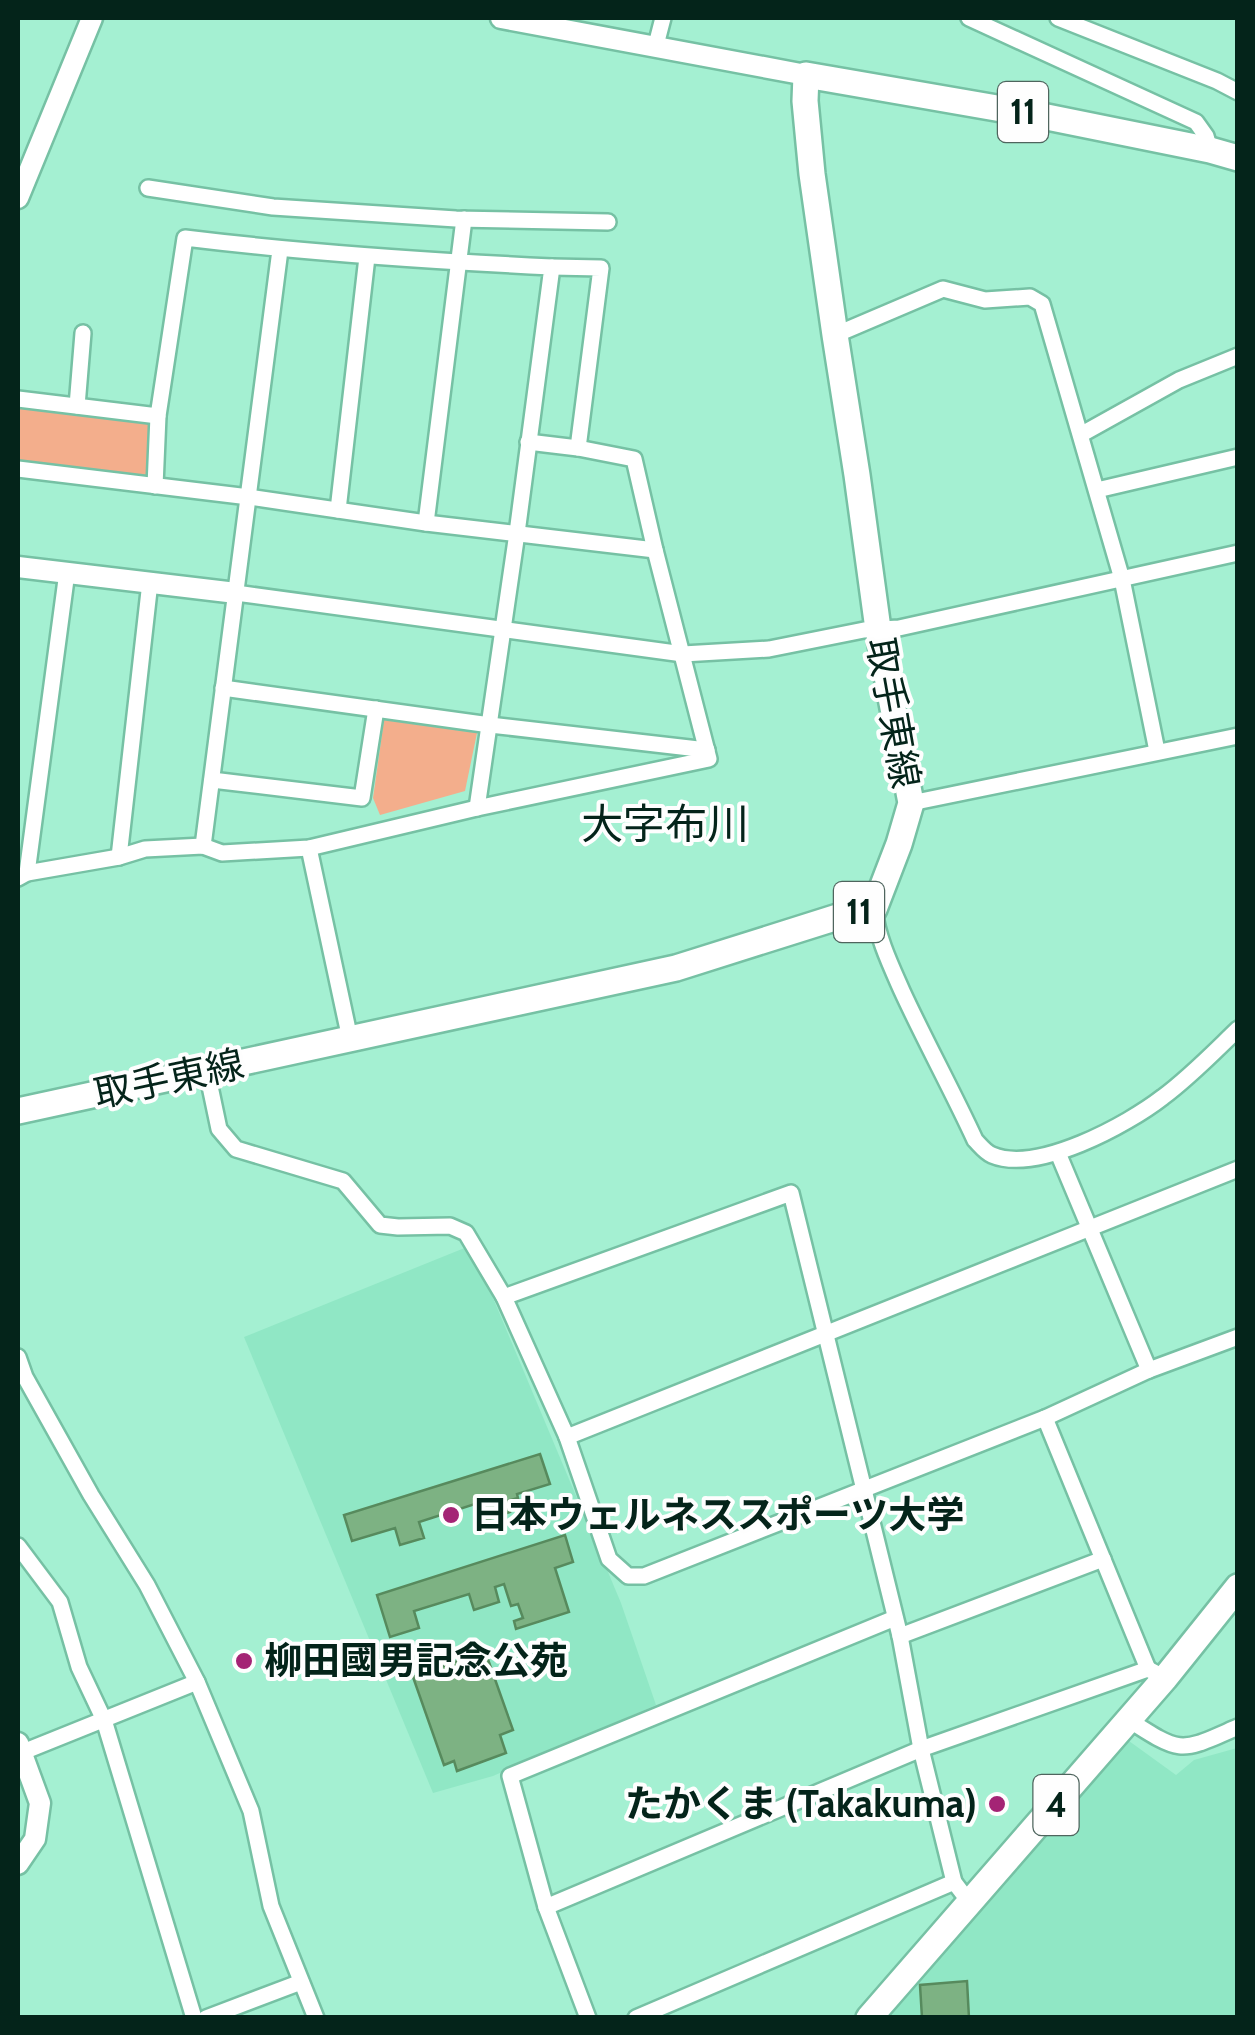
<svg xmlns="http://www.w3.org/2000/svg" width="1255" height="2035" font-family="Cabin,'Noto Sans JP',sans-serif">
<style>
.built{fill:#90e7c5}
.green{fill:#f3ae8c}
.building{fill:#7db283;stroke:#578a5d;stroke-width:2.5}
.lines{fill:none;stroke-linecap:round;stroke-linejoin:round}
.minor-casing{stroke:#76c1a4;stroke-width:20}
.tertiary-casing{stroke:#76c1a4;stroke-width:25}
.primary-casing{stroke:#76c1a4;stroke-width:30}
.minor{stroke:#fff;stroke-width:15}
.tertiary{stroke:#fff;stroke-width:20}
.primary{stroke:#fff;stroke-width:25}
.poi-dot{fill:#a42475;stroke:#fefefe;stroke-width:4}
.labels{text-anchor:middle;stroke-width:8;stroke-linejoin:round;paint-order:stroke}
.shield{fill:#fefefe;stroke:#4f655e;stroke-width:2.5}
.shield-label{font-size:35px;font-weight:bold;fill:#04241a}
.street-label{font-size:38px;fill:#04241a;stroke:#fefefe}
.poi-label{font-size:38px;font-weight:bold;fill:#04241a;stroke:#fefefe;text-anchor:start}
.quarter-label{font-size:42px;fill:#04241a;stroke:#fefefe}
</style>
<rect width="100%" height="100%" fill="#a4f0d2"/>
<g class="built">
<path d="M 467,1247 L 488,1286 L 621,1603 L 656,1705 L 493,1776 L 433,1793 L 244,1337 Z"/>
<path d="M 1129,1741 L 1176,1775 L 1194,1760 L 1237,1748 L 1237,2017 L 887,2018 Z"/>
</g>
<g class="green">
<path d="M 18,402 L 154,421 L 150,481 L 18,464 Z"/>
<path d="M 384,720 L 477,733 L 465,791 L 380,815 L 373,798 Z"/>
</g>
<g class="building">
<path d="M 540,1454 L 550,1484 L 517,1494 L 518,1498 L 507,1501 L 510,1512 L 487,1520 L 481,1502 L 419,1522 L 424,1538 L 400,1545 L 395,1528 L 352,1541 L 344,1515 Z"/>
<path d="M 565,1535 L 573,1562 L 555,1568 L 569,1612 L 516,1629 L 514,1621 L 523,1618 L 518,1604 L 511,1606 L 504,1584 L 495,1587 L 499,1602 L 474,1610 L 469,1594 L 414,1611 L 419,1628 L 390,1637 L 377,1595 Z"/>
<path d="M 485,1651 L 513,1730 L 500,1735 L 506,1753 L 457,1771 L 454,1761 L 444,1765 L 413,1677 Z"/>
<path d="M 967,1981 L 969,2018 L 922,2018 L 920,1985 Z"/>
</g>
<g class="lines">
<defs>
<g id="minor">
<path d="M 969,18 L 1196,122 L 1206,136 L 1210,150"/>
<path d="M 1058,18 L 1217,81 L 1238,92"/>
<path d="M 656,45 L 663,18"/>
<path d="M 148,188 L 273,207 L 456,219 L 608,222"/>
<path d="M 552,267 L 601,268 L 578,448"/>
<path d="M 835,335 L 943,289 L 985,300 L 1030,297 L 1042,304 L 1122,579 L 1157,751"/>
<path d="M 18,399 L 158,416 L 185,238 C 307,253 429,261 552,267 L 517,533 L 477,808"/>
<path d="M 77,406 L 83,333"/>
<path d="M 1082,434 L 1179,380 L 1238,356"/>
<path d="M 18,469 L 249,497 L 426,523 L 655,550"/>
<path d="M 155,486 L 158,416"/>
<path d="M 1097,490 L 1238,457"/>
<path d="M 338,510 L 367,257"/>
<path d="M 426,523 L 464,219"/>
<path d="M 236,593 L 683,654 L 769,649 L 864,630 L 899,628 L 1238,553"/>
<path d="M 223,688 L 490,725 L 707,750"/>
<path d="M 212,780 L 362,798 L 376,709"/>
<path d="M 911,803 L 1238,736"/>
<path d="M 203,846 L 280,250"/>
<path d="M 309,848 L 350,1039"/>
<path d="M 119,857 L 150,582"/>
<path d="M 27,873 L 67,572"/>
<path d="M 18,878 L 27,873 L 119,857 L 145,849 L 203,846 L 222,853 L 309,848 L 477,808 L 709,759 L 655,550 L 634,459 L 578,448 L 528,442"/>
<path d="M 874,909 C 877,937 891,966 902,991 C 925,1041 952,1090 975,1140 C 980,1145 985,1152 992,1155 C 1037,1174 1127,1125 1163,1097 C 1190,1077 1214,1052 1238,1029"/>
<path d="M 207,1072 L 219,1129 L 236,1149 L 343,1181 L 380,1225 L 398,1227 L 450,1226 L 466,1233 L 504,1297 L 567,1437 L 609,1559 L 628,1576 L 644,1576 L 1045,1418 L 1149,1370 L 1238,1337"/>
<path d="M 1058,1153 L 1149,1370"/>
<path d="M 504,1297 L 791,1193 L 900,1636 L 921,1749 L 954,1882 L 970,1903"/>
<path d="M 18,1357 L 25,1377 L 91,1495 L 147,1585 L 197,1682 L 251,1811 L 271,1906 L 316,2018"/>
<path d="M 1045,1418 L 1148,1669"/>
<path d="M 567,1437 L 1238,1169"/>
<path d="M 18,1546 L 60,1602 L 79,1667 L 104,1720 L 194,2018"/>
<path d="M 900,1636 L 1103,1559"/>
<path d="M 1129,1720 C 1183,1755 1180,1752 1238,1727"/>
<path d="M 18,1754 L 197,1682"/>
<path d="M 546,1907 L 921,1749 L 1148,1669 L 1165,1678"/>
<path d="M 206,2018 L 301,1982"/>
<path d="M 588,2018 L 546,1907 L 510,1776 L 895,1618"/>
<path d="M 636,2018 L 954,1882"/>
</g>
<g id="tertiary">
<path d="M 501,18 L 806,75"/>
<path d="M 18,198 L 92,18"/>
<path d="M 18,567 L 236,593"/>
<path d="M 18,1743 L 40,1803 L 35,1839 L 18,1864"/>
</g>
<g id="primary">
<path d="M 18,1111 L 676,968 L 844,915 L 874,909 L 899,844 L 911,803 L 878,629 L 857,475 L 835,335 L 812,174 L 805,101 L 806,75 L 1037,115 L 1210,150 L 1238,158"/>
<path d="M 869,2018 L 1165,1678 L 1238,1587"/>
</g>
</defs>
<use href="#minor" class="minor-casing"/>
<use href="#tertiary" class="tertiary-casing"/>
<use href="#primary" class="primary-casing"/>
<use href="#minor" class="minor"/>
<use href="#tertiary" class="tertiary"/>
<use href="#primary" class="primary"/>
</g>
<g class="poi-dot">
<circle cx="451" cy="1515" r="10"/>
<circle cx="244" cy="1661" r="10"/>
<circle cx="997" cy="1804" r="10"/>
</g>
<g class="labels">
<g class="shield">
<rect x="998" y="82" width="50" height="60" rx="8"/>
<rect x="834" y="882" width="50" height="60" rx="8"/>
<rect x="1033.5" y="1775" width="45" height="60" rx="8"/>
</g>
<g class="shield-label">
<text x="1023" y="124">11</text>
<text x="859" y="924">11</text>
<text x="1056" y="1817">4</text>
</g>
<g class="street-label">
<text transform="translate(893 713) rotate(80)" y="13">取手東線</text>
<text transform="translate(169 1079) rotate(-12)" y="13">取手東線</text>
</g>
<g class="poi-label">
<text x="471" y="1528">日本ウェルネススポーツ大学</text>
<text x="264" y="1674">柳田國男記念公苑</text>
<text x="977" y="1817" text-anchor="end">たかくま (Takakuma)</text>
</g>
<g class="quarter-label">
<text x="665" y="839">大字布川</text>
</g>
</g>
<rect width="1255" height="2035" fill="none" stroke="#04241a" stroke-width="40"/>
</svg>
